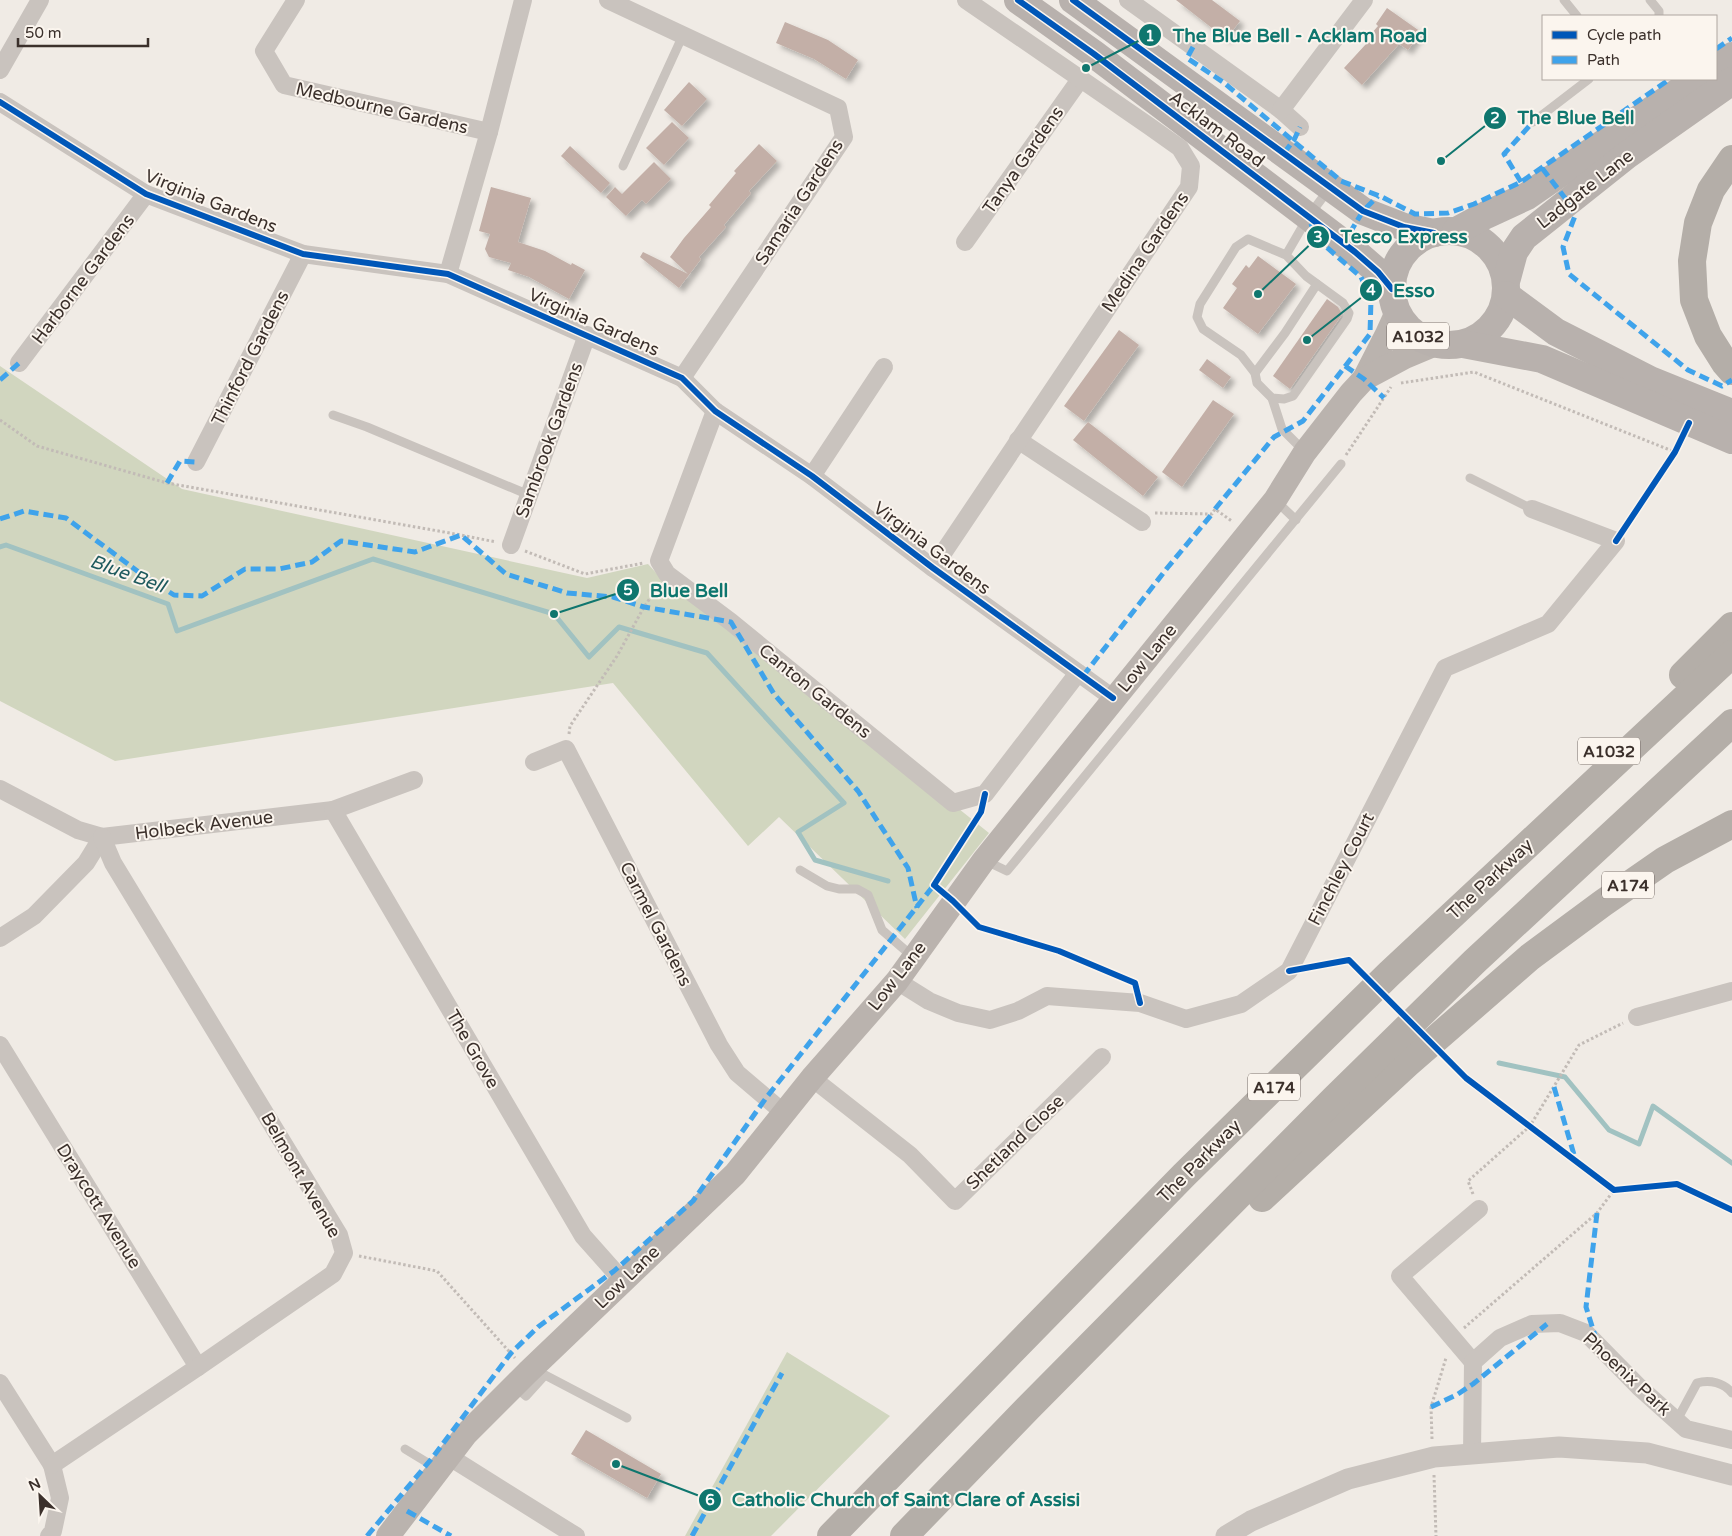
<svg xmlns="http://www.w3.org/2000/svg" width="1732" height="1536" font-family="'Varela Round',sans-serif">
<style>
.green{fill:#d1d6bf}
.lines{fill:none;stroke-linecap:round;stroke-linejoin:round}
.stream{stroke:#a1c2c1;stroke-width:5}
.building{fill:#c3afa7;filter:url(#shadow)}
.path{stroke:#c2bbb6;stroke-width:3;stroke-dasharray:2.5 2.5;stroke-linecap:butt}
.service{stroke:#c9c3be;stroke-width:9}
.minor{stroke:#c9c3be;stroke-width:18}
.tertiary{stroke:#c9c3be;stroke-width:21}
.secondary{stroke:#bab3ae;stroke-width:24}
.primary{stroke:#b8b1ad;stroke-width:28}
.trunk{stroke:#b4aea8;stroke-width:28}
.quiet{stroke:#3fa3eb;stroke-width:5;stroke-dasharray:10 5;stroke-linecap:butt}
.cycleway-casing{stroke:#fbf5ee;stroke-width:9}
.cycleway{stroke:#0057b8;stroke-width:6}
.labels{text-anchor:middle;stroke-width:4;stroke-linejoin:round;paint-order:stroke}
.shield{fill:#fbf5ee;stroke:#756b66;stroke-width:1}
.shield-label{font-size:16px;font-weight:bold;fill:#3b302b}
.street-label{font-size:18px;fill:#3b302b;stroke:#fbf5ee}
.water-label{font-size:19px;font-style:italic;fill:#1f5a5e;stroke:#fbf5ee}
.leader{fill:none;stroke:#0f766e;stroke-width:2}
.callout-dot{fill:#0f766e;stroke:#fbf5ee;stroke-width:2}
.mark-label{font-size:15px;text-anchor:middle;font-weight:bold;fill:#fff}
.callout-label{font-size:19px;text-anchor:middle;font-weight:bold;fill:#0f766e;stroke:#fbf5ee;stroke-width:4;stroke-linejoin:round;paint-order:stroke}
</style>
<defs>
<filter id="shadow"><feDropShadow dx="4.5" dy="4.5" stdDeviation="2.5" flood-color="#0004"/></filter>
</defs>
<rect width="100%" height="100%" fill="#f0ebe5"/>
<g class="green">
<path d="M 0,366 L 182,489 L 587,578 L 648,564 L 668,586 L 728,624 L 989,833 L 905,939 L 779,817 L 748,846 L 613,683 L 115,761 L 0,701 Z"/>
<path d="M 787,1352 L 890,1416 L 771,1536 L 685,1536 Z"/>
</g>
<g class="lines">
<g class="stream">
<path d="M 0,547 L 6,545 L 168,604 L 177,631 L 373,559 L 554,614 L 589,657 L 619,627 L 707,653 L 844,803 L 798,832 L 815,860 L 888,881"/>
<path d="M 1499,1063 L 1565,1077 L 1609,1130 L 1639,1144 L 1653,1106 L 1732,1163"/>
</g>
</g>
<g class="building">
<path d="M 1176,0 L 1212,0 L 1240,21 L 1226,39 Z"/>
<path d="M 1387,8 L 1421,32 L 1408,50 L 1399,44 L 1362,85 L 1344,68 L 1366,44 L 1364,42 L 1378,26 L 1376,24 Z"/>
<path d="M 785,22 L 828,40 L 858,60 L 846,79 L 814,59 L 776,43 Z"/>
<path d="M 689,82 L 707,99 L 682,126 L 664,110 Z"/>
<path d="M 672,122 L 689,138 L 664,165 L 646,148 Z"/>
<path d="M 759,144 L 777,161 L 749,191 L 751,193 L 724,225 L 726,227 L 699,257 L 701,259 L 679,288 L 640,257 L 643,252 L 688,274 L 670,257 L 684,238 L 711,207 L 709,205 L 736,173 L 734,171 Z"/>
<path d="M 570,146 L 610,183 L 601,193 L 561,156 Z"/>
<path d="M 654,162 L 671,179 L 646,204 L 642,200 L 626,216 L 606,197 L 615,187 L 622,194 Z"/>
<path d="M 491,187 L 531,198 L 518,242 L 545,251 L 571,265 L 572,263 L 585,270 L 569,299 L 529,277 L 508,270 L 511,263 L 489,257 L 485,249 L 490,234 L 479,231 Z"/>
<path d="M 1258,256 L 1296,284 L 1258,334 L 1223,308 L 1237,288 L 1232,284 L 1246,265 L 1249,268 Z"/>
<path d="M 1327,299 L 1338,307 L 1342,314 L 1341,316 L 1290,389 L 1273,376 Z"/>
<path d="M 1119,330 L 1139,345 L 1084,421 L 1064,406 Z"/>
<path d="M 1207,359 L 1231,377 L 1223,388 L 1199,370 Z"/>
<path d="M 1213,400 L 1234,414 L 1182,487 L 1162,472 Z"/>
<path d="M 1088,422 L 1158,477 L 1143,496 L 1073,440 Z"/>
<path d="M 586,1430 L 661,1474 L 647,1498 L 571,1454 Z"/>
</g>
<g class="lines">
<g class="path">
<path d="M 1401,383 L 1474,372 L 1675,452"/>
<path d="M 0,420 L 37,446 L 167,483 L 461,535 L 496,542"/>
<path d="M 1346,455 L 1391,387"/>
<path d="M 1155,513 L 1212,514 L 1215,509 L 1233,522"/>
<path d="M 525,551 L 585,574 L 644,563"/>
<path d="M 569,734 L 570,726 L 617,656 L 644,607 L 657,588"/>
<path d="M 1473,1194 L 1468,1181 L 1530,1126 L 1579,1045 L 1623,1023"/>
<path d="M 359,1256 L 437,1271 L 515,1358"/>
<path d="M 1464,1328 L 1597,1213 L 1614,1190"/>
<path d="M 1432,1439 L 1431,1407 L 1446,1358"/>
<path d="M 1434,1475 L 1436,1536"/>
</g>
<g class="service">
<path d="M 1564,0 L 1577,16"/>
<path d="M 1650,0 L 1659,11 L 1659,16"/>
<path d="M 1533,122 L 1589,79"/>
<path d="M 623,166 L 683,35"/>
<path d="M 1286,255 L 1306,276 L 1343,303 L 1349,313 L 1347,319 L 1293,396 L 1284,399 L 1272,398 L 1257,383 L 1255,373 L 1241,355 L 1203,329 L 1197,317 L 1200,304 L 1236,247 L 1248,239 L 1286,255 L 1308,217 L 1329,189"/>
<path d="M 1255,373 L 1285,333 L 1317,284"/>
<path d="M 1272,398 L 1282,429 L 1305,452"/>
<path d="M 333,415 L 367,427 L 529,495"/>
<path d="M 1470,478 L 1532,509"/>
<path d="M 1275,500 L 1296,520"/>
<path d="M 986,861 L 1007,871 L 1341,464"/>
<path d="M 800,870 L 827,886 L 839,889 L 857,889 L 868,895 L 882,930 L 913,957"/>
<path d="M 514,1386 L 526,1396 L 545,1375 L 627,1418"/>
<path d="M 1677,1420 L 1697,1383 C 1710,1379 1724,1383 1732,1393"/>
<path d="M 405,1449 L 428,1463 L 436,1469"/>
</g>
<g class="minor">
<path d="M 296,0 L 264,51 L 284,85 L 489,132"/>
<path d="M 608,0 L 838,108 L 844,137 L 682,378"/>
<path d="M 1128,0 L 1281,110 L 1300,127"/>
<path d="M 0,70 L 40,0"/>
<path d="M 0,102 L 146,194 L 303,254 L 448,274 L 682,378 L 715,411 L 812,476 L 933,568 L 1113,698"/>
<path d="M 1281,110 L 1364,0"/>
<path d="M 965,242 L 1081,78"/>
<path d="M 448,274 L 489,132 L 523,0"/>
<path d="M 19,363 L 146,194"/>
<path d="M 715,411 L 659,561 L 667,574 L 731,622 L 953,803 L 985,794 L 1078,673"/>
<path d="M 1018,440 L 1142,522"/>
<path d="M 196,462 L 303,254"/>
<path d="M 812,476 L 884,367"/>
<path d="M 511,545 L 587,335"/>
<path d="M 933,568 L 1189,187 L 1191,166 L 1180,148 L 1149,126 L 966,0"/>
<path d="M 534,762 L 566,749 L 719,1045 L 737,1073 L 784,1113"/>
<path d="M 0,789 L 78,830 L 102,837 L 333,810 L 414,780"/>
<path d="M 333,810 L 583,1236 L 623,1281"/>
<path d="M 0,938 L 34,916 L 86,863 L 102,837"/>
<path d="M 897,981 L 929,1001 L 958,1013 L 990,1020 L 1018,1011 L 1047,996 L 1140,1003 L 1186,1019 L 1241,1004 L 1289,971 L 1445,668 L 1548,624 L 1616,541 L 1532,509"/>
<path d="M 1637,1017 L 1732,991"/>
<path d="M 0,1045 L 198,1367"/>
<path d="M 812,1078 L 910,1155 L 955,1201 L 1102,1057"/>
<path d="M 1473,1362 L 1400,1276 L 1479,1209"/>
<path d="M 0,1383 L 52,1465 L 60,1498 L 53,1531 L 49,1536"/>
<path d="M 1472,1455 L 1473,1362 L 1500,1338 L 1532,1324 L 1560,1323 L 1586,1333 L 1639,1387 L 1686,1429 L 1732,1440"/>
<path d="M 448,1456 L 576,1536"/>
<path d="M 52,1465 L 198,1367 L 333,1274 L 344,1253 L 339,1235 L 113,863 L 102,837"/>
</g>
<path class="tertiary" d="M 1226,1536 L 1251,1521 L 1348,1479 L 1434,1457 L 1559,1447 L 1647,1453 L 1732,1475"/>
<g class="secondary">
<path d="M 1364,379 L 1387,334 L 1397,312"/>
<path d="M 388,1536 L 466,1434 L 528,1372 L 735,1174 L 812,1078 L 897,981 L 984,860 L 1275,500 L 1305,452 L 1351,393 L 1364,379 L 1405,357 L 1436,344"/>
</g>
<g class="primary">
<path d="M 1018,0 L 1094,54 L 1355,252 L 1378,272 L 1392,289"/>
<path d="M 1073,0 L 1363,211 L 1404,227 L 1434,233"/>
<path d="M 1716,66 L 1732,56"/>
<circle cx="1449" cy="288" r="57"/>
<path d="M 1456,231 L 1486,215 L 1527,196 L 1697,79"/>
<path d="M 1507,278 L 1514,252 L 1524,237 L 1627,155 L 1732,81"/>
<path d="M 1506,295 L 1556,332 L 1650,380 L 1732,413"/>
<path d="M 1463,344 L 1542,359 L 1732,440"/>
</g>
<g class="trunk">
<path d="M 1732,159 L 1711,190 L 1698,223 L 1692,261 L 1694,300 L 1708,336 L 1725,363 L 1732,371"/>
<path d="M 1683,675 L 1732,626"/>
<path d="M 1262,1198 L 1407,1064 L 1530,957 L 1603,903 L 1665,860 L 1732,824"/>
<path d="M 831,1536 L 1184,1175 L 1389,974 L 1732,654"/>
<path d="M 904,1536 L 1027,1409 L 1334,1099 L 1475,961 L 1732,723"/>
</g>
<g class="quiet">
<path d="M 1193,47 L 1187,58 L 1223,82 L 1341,181 L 1382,197 L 1415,214 L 1448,213 L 1474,204 L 1521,182 L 1670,79"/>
<path d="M 1716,49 L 1732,38"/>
<path d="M 1284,153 L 1294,140 L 1300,127"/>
<path d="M 1542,168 L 1568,202 L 1575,216 L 1563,247 L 1569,274 L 1688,370 L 1722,386 L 1732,380"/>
<path d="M 1521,182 L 1504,154 L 1533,122"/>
<path d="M 1342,246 L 1363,211 L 1378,196"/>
<path d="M 1345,366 L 1364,379 L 1384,398"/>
<path d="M 0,380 L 19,363"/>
<path d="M 167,483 L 180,461 L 196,462"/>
<path d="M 1215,509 L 1274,437 L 1303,421 L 1370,334 L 1371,299 L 1361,277 L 1317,239 L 1309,219"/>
<path d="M 0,519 L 24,511 L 66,518 L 144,576 L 174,595 L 202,596 L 245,569 L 279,569 L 312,562 L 341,541 L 415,552 L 461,535 L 506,574 L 567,593 L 613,597 L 644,607 L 731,622 L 774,694 L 858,791 L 908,868 L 917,908"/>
<path d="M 1083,676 L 1168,567 L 1212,514"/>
<path d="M 1554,1087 L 1575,1158"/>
<path d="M 1597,1213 L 1586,1307 L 1598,1345"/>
<path d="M 1431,1407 L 1458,1394 L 1473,1384 L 1547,1324"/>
<path d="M 407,1511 L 451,1536"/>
<path d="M 367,1536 L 433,1457 L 511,1353 L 538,1327 L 614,1271 L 693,1201 L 766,1098 L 934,885"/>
<path d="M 692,1536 L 782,1373"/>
</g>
<defs>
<g id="cycleway">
<path d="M 1018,0 L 1094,54 L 1355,252 L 1378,272 L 1392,289"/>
<path d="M 1073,0 L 1363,211 L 1404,227 L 1434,233"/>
<path d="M 0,102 L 146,194 L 303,254 L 448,274 L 682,378 L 715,411 L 812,476 L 933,568 L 1113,698"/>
<path d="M 1616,541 L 1675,452 L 1689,423"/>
<path d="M 985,794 L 981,812 L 934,885 L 953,901 L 979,927 L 1059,951 L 1135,983 L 1140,1003"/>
<path d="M 1289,971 L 1349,960 L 1466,1078 L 1614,1190 L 1677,1184 L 1732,1210"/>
</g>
</defs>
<use href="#cycleway" class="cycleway-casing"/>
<use href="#cycleway" class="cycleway"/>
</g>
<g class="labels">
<g class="shield">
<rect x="1387" y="322.5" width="62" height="27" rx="4"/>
<rect x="1578" y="737.5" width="62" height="27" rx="4"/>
<rect x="1602" y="871.5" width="52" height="27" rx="4"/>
<rect x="1248" y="1073.5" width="52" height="27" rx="4"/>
</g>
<g class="shield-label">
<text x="1418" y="342">A1032</text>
<text x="1609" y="757">A1032</text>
<text x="1628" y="891">A174</text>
<text x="1274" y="1093">A174</text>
</g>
<g class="street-label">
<text transform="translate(382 108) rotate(13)" y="6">Medbourne Gardens</text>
<text transform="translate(1217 129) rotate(37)" y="6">Acklam Road</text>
<text transform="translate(1023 160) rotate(-55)" y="6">Tanya Gardens</text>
<text transform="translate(1585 189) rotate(-38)" y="6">Ladgate Lane</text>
<text transform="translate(211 201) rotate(22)" y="6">Virginia Gardens</text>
<text transform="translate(799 202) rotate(-57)" y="6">Samaria Gardens</text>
<text transform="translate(1145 252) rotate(-56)" y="6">Medina Gardens</text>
<text transform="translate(83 279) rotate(-53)" y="6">Harborne Gardens</text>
<text transform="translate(594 322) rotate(24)" y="6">Virginia Gardens</text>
<text transform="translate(250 358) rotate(-63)" y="6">Thinford Gardens</text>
<text transform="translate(549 440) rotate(-70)" y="6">Sambrook Gardens</text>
<text transform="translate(932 548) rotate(37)" y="6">Virginia Gardens</text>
<text transform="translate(1147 658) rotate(-51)" y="6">Low Lane</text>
<text transform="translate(815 691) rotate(39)" y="6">Canton Gardens</text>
<text transform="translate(204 825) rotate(-7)" y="6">Holbeck Avenue</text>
<text transform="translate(1341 869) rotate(-63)" y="6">Finchley Court</text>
<text transform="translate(1490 879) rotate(-43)" y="6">The Parkway</text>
<text transform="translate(656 924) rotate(63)" y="6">Carmel Gardens</text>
<text transform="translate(897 976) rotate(-52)" y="6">Low Lane</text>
<text transform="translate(473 1049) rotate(60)" y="6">The Grove</text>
<text transform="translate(1015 1142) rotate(-44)" y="6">Shetland Close</text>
<text transform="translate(1199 1161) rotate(-45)" y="6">The Parkway</text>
<text transform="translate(301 1175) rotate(60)" y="6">Belmont Avenue</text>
<text transform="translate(99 1206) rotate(58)" y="6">Draycott Avenue</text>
<text transform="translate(627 1277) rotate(-44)" y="6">Low Lane</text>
<text transform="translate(1627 1374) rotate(43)" y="6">Phoenix Park</text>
</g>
<g class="water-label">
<text transform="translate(128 573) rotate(20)" y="7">Blue Bell</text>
</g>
</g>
<path class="leader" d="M1086 68L1150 35M1441 161L1495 118M1258 294L1318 237M1307 340L1371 290M554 614L628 590M616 1464L710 1500"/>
<g class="callout-dot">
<circle cx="1086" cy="68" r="5"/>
<circle cx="1441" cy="161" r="5"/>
<circle cx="1258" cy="294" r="5"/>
<circle cx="1307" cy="340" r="5"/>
<circle cx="554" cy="614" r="5"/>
<circle cx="616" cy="1464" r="5"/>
<circle cx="1150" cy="35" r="12"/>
<circle cx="1495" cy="118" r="12"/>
<circle cx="1318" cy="237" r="12"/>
<circle cx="1371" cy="290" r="12"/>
<circle cx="628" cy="590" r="12"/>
<circle cx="710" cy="1500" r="12"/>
</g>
<g class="mark-label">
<text x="1150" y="41">1</text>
<text x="1495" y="123">2</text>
<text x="1318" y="242">3</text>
<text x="1371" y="295">4</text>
<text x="628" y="595">5</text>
<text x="710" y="1505">6</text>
</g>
<g class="callout-label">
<text x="1300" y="42">The Blue Bell - Acklam Road</text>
<text x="1576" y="124">The Blue Bell</text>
<text x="1404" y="243">Tesco Express</text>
<text x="1414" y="297">Esso</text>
<text x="689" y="597">Blue Bell</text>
<text x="906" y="1506">Catholic Church of Saint Clare of Assisi</text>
</g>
<rect x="1542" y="15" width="175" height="65" fill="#fbf5ee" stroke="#aea6a0"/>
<rect x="1552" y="31" width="25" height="8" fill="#0057b8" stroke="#aea6a0"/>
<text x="1587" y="40" font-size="15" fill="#3b302b">Cycle path</text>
<rect x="1552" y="56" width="25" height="8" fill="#3fa3eb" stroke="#aea6a0"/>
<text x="1587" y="65" font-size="15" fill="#3b302b">Path</text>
<g transform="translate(40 1496) rotate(335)" stroke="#fbf5ee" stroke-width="4" paint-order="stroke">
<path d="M0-4L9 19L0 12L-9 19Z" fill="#3b302b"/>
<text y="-8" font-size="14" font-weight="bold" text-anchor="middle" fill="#3b302b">N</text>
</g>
<path d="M18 38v8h130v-8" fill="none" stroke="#3b302b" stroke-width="2.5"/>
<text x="25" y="38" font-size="15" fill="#3b302b" stroke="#fbf5ee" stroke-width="4" paint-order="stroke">50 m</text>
</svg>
